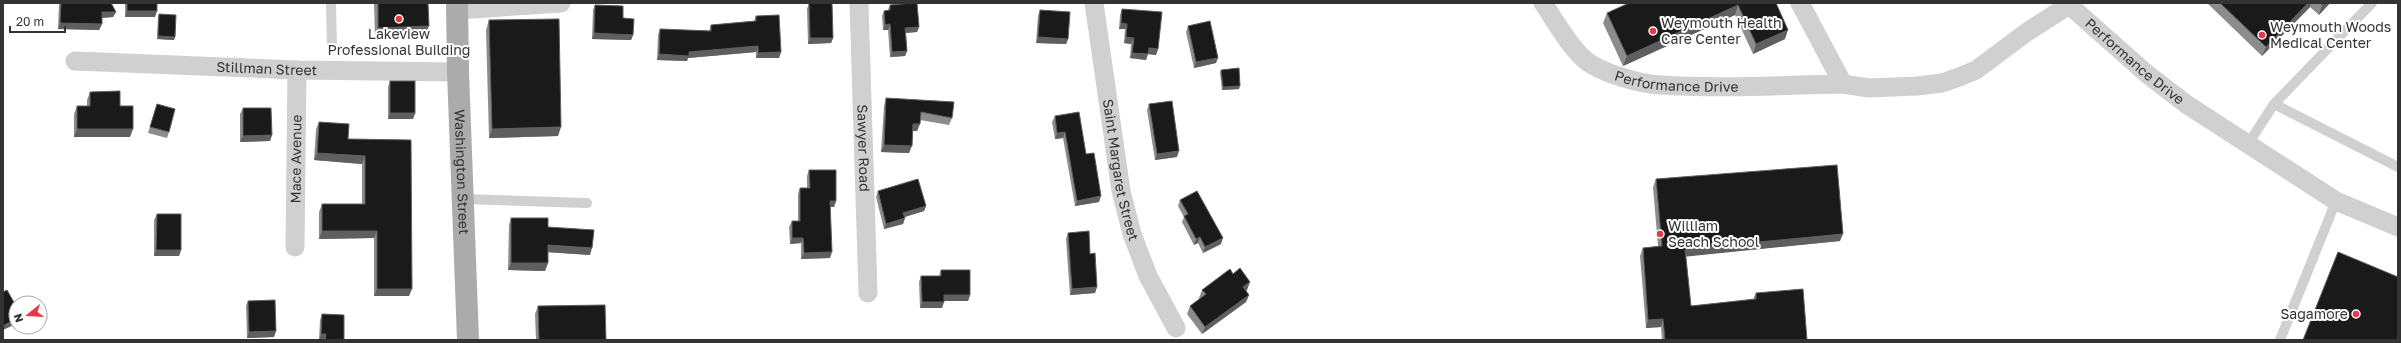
<svg xmlns="http://www.w3.org/2000/svg" width="2401" height="343" font-family="'Golos Text',sans-serif">
<style>
.lines{fill:none;stroke-linecap:round;stroke-linejoin:round}
.lane{stroke:#d0d0d0;stroke-width:10}
.street{stroke:#d0d0d0;stroke-width:19}
.primary{stroke:#ababab;stroke-width:22}
.wall{fill:#8c8c8c}
.shaded-wall{fill:#5f5f5f}
.building{fill:#1a1a1a;stroke:#5f5f5f}
.poi-dot{fill:#e63946;stroke:#fff;stroke-width:1.5}
.labels{text-anchor:middle;stroke-width:4;stroke-linejoin:round;paint-order:stroke}
.poi-label{font-size:14px;fill:#333;stroke:#fff;text-anchor:start}
.street-label{font-size:14px;fill:#333;stroke:#fff}
</style>
<rect width="100%" height="100%" fill="#fff"/>
<g class="lines">
<g class="lane">
<path d="M 331,3 L 332,48"/>
<path d="M 2274,104 L 2398,167"/>
<path d="M 2248,144 L 2274,104 L 2372,3"/>
<path d="M 463,199 L 587,203"/>
<path d="M 2280,340 L 2336,201"/>
</g>
<g class="street">
<path id="s1" d="M 859,3 L 868,293"/>
<path id="s2" d="M 1094,3 L 1121,191 L 1132,234 L 1148,276 L 1176,328"/>
<path id="s3" d="M 1543,3 C 1556,22 1567,43 1584,59 C 1600,73 1640,84 1661,85 C 1721,89 1783,85 1843,84 L 1869,88 L 1917,86 L 1942,83 L 1959,77 L 1976,70 L 2027,32 L 2069,5 L 2147,74 L 2186,104 L 2336,201 L 2398,227"/>
<path d="M 1800,3 L 1843,84"/>
<path d="M 458,10 L 561,3"/>
<path id="s4" d="M 75,61 L 297,70 L 458,72"/>
<path id="s5" d="M 295,247 L 297,70"/>
</g>
<path class="primary" id="s6" d="M 457,3 L 458,72 L 468,340"/>
</g>
<g class="wall">
<path d="M 59,3 L 111,3 L 116,12 L 113,17 L 102,18 L 102,24 L 99,30 L 58,29 Z"/>
<path d="M 125,3 L 157,3 L 155,17 L 125,17 Z"/>
<path d="M 374,3 L 428,3 L 425,35 L 375,37 Z"/>
<path d="M 809,3 L 833,38 L 831,43 L 808,44 L 807,9 Z"/>
<path d="M 1776,3 L 1785,39 L 1753,54 L 1735,15 L 1623,66 L 1603,23 L 1607,13 Z"/>
<path d="M 2207,3 L 2330,3 L 2319,15 L 2310,7 L 2262,56 Z"/>
<path d="M 595,5 L 623,18 L 633,35 L 631,40 L 592,39 L 593,10 Z"/>
<path d="M 890,5 L 919,27 L 917,32 L 906,33 L 907,51 L 905,56 L 890,57 L 888,30 L 883,30 L 882,16 L 884,11 L 888,10 Z"/>
<path d="M 1122,9 L 1158,49 L 1156,55 L 1148,54 L 1146,60 L 1130,58 L 1131,44 L 1124,43 L 1125,29 L 1119,29 L 1120,15 Z"/>
<path d="M 1040,10 L 1068,39 L 1066,44 L 1036,43 L 1038,16 Z"/>
<path d="M 159,14 L 175,37 L 174,40 L 157,39 L 158,17 Z"/>
<path d="M 756,16 L 781,52 L 779,58 L 756,58 L 756,52 L 688,58 L 687,61 L 657,60 L 658,35 L 660,29 L 709,31 L 711,25 L 754,21 Z"/>
<path d="M 489,20 L 558,136 L 489,138 L 486,30 Z"/>
<path d="M 1188,26 L 1216,63 L 1194,68 L 1186,32 Z"/>
<path d="M 1221,70 L 1239,89 L 1222,90 L 1220,73 Z"/>
<path d="M 390,81 L 415,113 L 413,119 L 388,119 L 388,87 Z"/>
<path d="M 90,92 L 120,106 L 130,137 L 74,137 L 74,114 L 77,106 L 87,106 L 87,100 Z"/>
<path d="M 886,98 L 952,118 L 949,125 L 920,120 L 917,131 L 913,131 L 909,153 L 881,152 L 884,106 Z"/>
<path d="M 157,104 L 169,132 L 167,138 L 148,133 Z"/>
<path d="M 1149,104 L 1177,157 L 1155,160 L 1147,110 Z"/>
<path d="M 243,108 L 272,135 L 270,141 L 240,142 L 240,114 Z"/>
<path d="M 1055,116 L 1086,154 L 1099,202 L 1075,206 L 1063,138 L 1055,139 L 1052,122 Z"/>
<path d="M 319,122 L 348,139 L 411,140 L 409,296 L 374,296 L 374,238 L 319,239 L 319,212 L 322,204 L 362,204 L 362,164 L 314,160 L 316,129 Z"/>
<path d="M 809,170 L 836,201 L 834,207 L 830,207 L 830,258 L 801,259 L 801,243 L 790,244 L 789,227 L 792,221 L 798,221 L 798,194 L 800,188 L 807,188 L 807,176 Z"/>
<path d="M 1656,179 L 1840,241 L 1686,256 L 1691,306 L 1753,299 L 1756,293 L 1807,340 L 1662,340 L 1661,327 L 1646,328 L 1640,256 L 1643,248 L 1658,246 L 1653,187 Z"/>
<path d="M 878,191 L 926,206 L 924,211 L 905,217 L 903,224 L 884,229 L 876,197 Z"/>
<path d="M 1180,200 L 1221,244 L 1203,253 L 1198,243 L 1194,245 L 1182,222 L 1184,217 L 1178,206 Z"/>
<path d="M 157,214 L 181,250 L 179,256 L 154,256 L 154,220 Z"/>
<path d="M 511,218 L 548,227 L 590,255 L 548,252 L 548,263 L 545,271 L 508,270 L 509,225 Z"/>
<path d="M 1068,233 L 1090,254 L 1097,287 L 1095,293 L 1070,295 L 1066,239 Z"/>
<path d="M 941,270 L 970,295 L 968,301 L 944,301 L 942,308 L 920,308 L 919,282 L 921,276 L 939,276 Z"/>
<path d="M 1202,290 L 1247,290 L 1246,291 L 1249,295 L 1246,302 L 1202,334 L 1187,314 L 1190,306 L 1200,299 L 1199,298 Z"/>
<path d="M 248,301 L 276,331 L 274,337 L 247,338 L 246,306 Z"/>
<path d="M 538,306 L 606,340 L 536,340 L 535,314 Z"/>
<path d="M 322,314 L 344,340 L 319,340 L 320,320 Z"/>
</g>
<g class="shaded-wall">
<path d="M 2308,3 L 2311,3 L 2310,7 L 2262,56 L 2266,47 Z"/>
<path d="M 2324,3 L 2330,3 L 2319,15 L 2322,5 Z"/>
<path d="M 1738,5 L 1735,15 L 1623,66 L 1627,56 Z"/>
<path d="M 127,11 L 157,11 L 155,17 L 125,17 Z"/>
<path d="M 102,12 L 116,12 L 113,17 L 100,18 Z"/>
<path d="M 60,23 L 102,24 L 99,30 L 58,29 Z"/>
<path d="M 1121,23 L 1127,24 L 1125,29 L 1119,29 Z"/>
<path d="M 890,24 L 888,30 L 883,30 L 885,25 Z"/>
<path d="M 429,26 L 425,35 L 375,37 L 378,28 Z"/>
<path d="M 919,27 L 917,32 L 904,33 L 905,28 Z"/>
<path d="M 1788,30 L 1785,39 L 1753,54 L 1756,44 Z"/>
<path d="M 594,33 L 633,35 L 631,40 L 592,39 Z"/>
<path d="M 158,36 L 175,37 L 174,40 L 157,39 Z"/>
<path d="M 1038,37 L 1068,39 L 1066,44 L 1036,43 Z"/>
<path d="M 1126,37 L 1134,38 L 1131,44 L 1124,43 Z"/>
<path d="M 810,38 L 833,38 L 831,43 L 808,44 Z"/>
<path d="M 758,46 L 756,52 L 688,58 L 687,61 L 657,60 L 659,54 Z"/>
<path d="M 1149,48 L 1158,49 L 1156,55 L 1147,54 Z"/>
<path d="M 907,51 L 905,56 L 890,57 L 892,52 Z"/>
<path d="M 781,52 L 779,58 L 756,58 L 758,53 Z"/>
<path d="M 1132,53 L 1148,54 L 1146,60 L 1130,58 Z"/>
<path d="M 1218,58 L 1216,63 L 1194,68 L 1196,62 Z"/>
<path d="M 1240,86 L 1239,89 L 1222,90 L 1223,87 Z"/>
<path d="M 390,113 L 415,113 L 413,119 L 388,119 Z"/>
<path d="M 913,124 L 920,124 L 917,131 L 910,131 Z"/>
<path d="M 561,127 L 558,136 L 489,138 L 492,129 Z"/>
<path d="M 77,129 L 133,129 L 130,137 L 74,137 Z"/>
<path d="M 1065,132 L 1063,138 L 1055,139 L 1057,133 Z"/>
<path d="M 272,135 L 270,141 L 240,142 L 243,136 Z"/>
<path d="M 884,145 L 912,146 L 909,153 L 881,152 Z"/>
<path d="M 1179,151 L 1177,157 L 1155,160 L 1157,154 Z"/>
<path d="M 317,153 L 365,156 L 362,164 L 314,160 Z"/>
<path d="M 1101,196 L 1099,202 L 1075,206 L 1077,201 Z"/>
<path d="M 830,201 L 836,201 L 834,207 L 828,207 Z"/>
<path d="M 926,206 L 924,211 L 901,218 L 903,213 Z"/>
<path d="M 905,218 L 903,224 L 884,229 L 886,224 Z"/>
<path d="M 322,231 L 377,231 L 374,238 L 319,239 Z"/>
<path d="M 1843,234 L 1840,241 L 1682,257 L 1685,249 Z"/>
<path d="M 1200,237 L 1198,243 L 1194,245 L 1196,239 Z"/>
<path d="M 792,238 L 803,238 L 801,243 L 790,244 Z"/>
<path d="M 1223,238 L 1221,244 L 1203,253 L 1205,247 Z"/>
<path d="M 548,245 L 592,248 L 590,255 L 545,252 Z"/>
<path d="M 156,250 L 181,250 L 179,256 L 154,256 Z"/>
<path d="M 832,252 L 830,258 L 801,259 L 804,253 Z"/>
<path d="M 511,263 L 548,263 L 545,271 L 508,270 Z"/>
<path d="M 1250,282 L 1247,290 L 1241,295 L 1243,287 Z"/>
<path d="M 1097,287 L 1095,293 L 1070,295 L 1072,289 Z"/>
<path d="M 377,289 L 412,289 L 409,296 L 374,296 Z"/>
<path d="M 944,295 L 970,295 L 968,301 L 942,301 Z"/>
<path d="M 1249,295 L 1246,302 L 1202,334 L 1205,327 Z"/>
<path d="M 922,302 L 944,302 L 942,308 L 920,308 Z"/>
<path d="M 16,319 L 16,324 L 3,330 L 3,326 Z"/>
<path d="M 1663,319 L 1661,327 L 1646,328 L 1648,320 Z"/>
<path d="M 276,331 L 274,337 L 247,338 L 249,332 Z"/>
<path d="M 321,334 L 326,334 L 324,340 L 319,340 Z"/>
</g>
<g class="building">
<path d="M 61,3 L 111,3 L 116,12 L 102,12 L 102,24 L 60,23 Z"/>
<rect x="127" y="3" width="30" height="8"/>
<path d="M 378,3 L 428,3 L 429,26 L 378,28 Z"/>
<path d="M 809,3 L 832,3 L 833,38 L 810,38 Z"/>
<path d="M 913,3 L 917,3 L 919,27 L 905,28 L 907,51 L 892,52 L 890,24 L 885,25 L 884,11 L 890,10 L 890,5 Z"/>
<path d="M 1629,3 L 1776,3 L 1788,30 L 1756,44 L 1738,5 L 1627,56 L 1607,13 Z"/>
<path d="M 2220,3 L 2308,3 L 2266,47 Z"/>
<path d="M 2320,3 L 2324,3 L 2322,5 Z"/>
<path d="M 595,5 L 623,6 L 623,18 L 634,19 L 633,35 L 594,33 Z"/>
<path d="M 1122,9 L 1162,12 L 1158,49 L 1149,48 L 1148,54 L 1132,53 L 1134,38 L 1126,37 L 1127,24 L 1121,23 Z"/>
<path d="M 1040,10 L 1070,12 L 1068,39 L 1038,37 Z"/>
<path d="M 159,14 L 176,15 L 175,37 L 158,36 Z"/>
<path d="M 779,15 L 781,52 L 758,53 L 758,46 L 689,52 L 689,56 L 659,54 L 660,29 L 711,31 L 711,25 L 756,21 L 756,16 Z"/>
<path d="M 559,19 L 561,127 L 492,129 L 489,20 Z"/>
<path d="M 1210,21 L 1218,58 L 1196,62 L 1188,26 Z"/>
<path d="M 1239,68 L 1240,86 L 1223,87 L 1221,70 Z"/>
<rect x="390" y="81" width="25" height="32"/>
<path d="M 120,91 L 120,106 L 133,106 L 133,129 L 77,129 L 77,106 L 90,106 L 90,92 Z"/>
<path d="M 886,98 L 954,102 L 952,118 L 921,112 L 920,124 L 913,124 L 912,146 L 884,145 Z"/>
<path d="M 1172,101 L 1179,151 L 1157,154 L 1149,104 Z"/>
<path d="M 157,104 L 175,109 L 169,132 L 150,127 Z"/>
<path d="M 243,108 L 271,108 L 272,135 L 243,136 Z"/>
<path d="M 1079,112 L 1086,154 L 1094,153 L 1101,196 L 1077,201 L 1065,132 L 1057,133 L 1055,116 Z"/>
<path d="M 319,122 L 349,124 L 348,139 L 411,140 L 412,289 L 377,289 L 377,231 L 322,231 L 322,204 L 365,204 L 365,156 L 317,153 Z"/>
<path d="M 1837,165 L 1843,234 L 1685,249 L 1691,306 L 1756,299 L 1756,293 L 1803,289 L 1807,340 L 1665,340 L 1663,319 L 1648,320 L 1643,248 L 1662,246 L 1656,179 Z"/>
<path d="M 809,170 L 836,170 L 836,201 L 830,201 L 832,252 L 804,253 L 803,238 L 792,238 L 792,221 L 800,221 L 800,188 L 810,188 Z"/>
<path d="M 918,179 L 926,206 L 903,213 L 905,218 L 886,224 L 878,191 Z"/>
<path d="M 1197,191 L 1223,238 L 1205,247 L 1200,237 L 1196,239 L 1184,216 L 1188,214 L 1180,200 Z"/>
<path d="M 157,214 L 181,214 L 181,250 L 156,250 Z"/>
<path d="M 511,218 L 548,218 L 548,227 L 594,230 L 592,248 L 548,245 L 548,263 L 511,263 Z"/>
<path d="M 1089,231 L 1090,254 L 1095,253 L 1097,287 L 1072,289 L 1068,233 Z"/>
<path d="M 2338,252 L 2398,277 L 2398,340 L 2303,340 Z"/>
<path d="M 1240,268 L 1250,282 L 1243,287 L 1249,295 L 1205,327 L 1190,306 L 1206,294 L 1202,290 L 1230,269 L 1233,274 Z"/>
<path d="M 941,270 L 970,270 L 970,295 L 944,295 L 944,302 L 922,302 L 921,276 L 941,276 Z"/>
<path d="M 7,290 L 16,306 L 16,319 L 3,326 L 3,292 Z"/>
<path d="M 275,300 L 276,331 L 249,332 L 248,301 Z"/>
<path d="M 605,305 L 606,340 L 539,340 L 538,306 Z"/>
<path d="M 322,314 L 344,315 L 344,340 L 325,340 L 326,334 L 321,334 Z"/>
</g>
<g class="poi-dot">
<circle cx="399" cy="19" r="4"/>
<circle cx="1653" cy="31" r="4"/>
<circle cx="2262" cy="35" r="4"/>
<circle cx="1660" cy="234" r="4"/>
<circle cx="2356" cy="314" r="4"/>
</g>
<g class="labels">
<g class="poi-label">
<text x="1661" y="28">Weymouth Health<tspan x="1661" dy="16">Care Center</tspan></text>
<text x="2270" y="32">Weymouth Woods<tspan x="2270" dy="16">Medical Center</tspan></text>
<text x="399" y="39" text-anchor="middle">Lakeview<tspan x="399" dy="16">Professional Building</tspan></text>
<text x="1668" y="231">William<tspan x="1668" dy="16">Seach School</tspan></text>
<text x="2348" y="319" text-anchor="end">Sagamore</text>
</g>
<g class="street-label">
<text dy="5" stroke="none"><textPath href="#s3" startOffset="670">Performance Drive</textPath></text>
<text dy="5" stroke="none"><textPath href="#s4" startOffset="192">Stillman Street</textPath></text>
<text dy="5" stroke="none"><textPath href="#s3" startOffset="167">Performance Drive</textPath></text>
<text dy="5" stroke="none"><textPath href="#s1" startOffset="145">Sawyer Road</textPath></text>
<text dy="5" stroke="none"><textPath href="#s5" startOffset="88">Mace Avenue</textPath></text>
<text dy="5" stroke="none"><textPath href="#s2" startOffset="169">Saint Margaret Street</textPath></text>
<text dy="5" stroke="none"><textPath href="#s6" startOffset="169">Washington Street</textPath></text>
</g>
</g>
<rect width="2401" height="343" fill="none" stroke="#333333" stroke-width="8"/>
<g transform="translate(28 315) rotate(252)"><circle r="19" fill="#ffffff" stroke="#adadad"/>
<path d="M0-3L7 15L0 10L-7 15Z" fill="#e63946"/>
<text y="-6" font-size="11" font-weight="bold" text-anchor="middle" fill="#333333">N</text>
</g>
<path d="M10 26v6h55v-6" fill="none" stroke="#333333" stroke-width="2"/>
<text x="16" y="26" font-size="12" fill="#333333" stroke="#ffffff" stroke-width="3" paint-order="stroke">20 m</text>
</svg>
